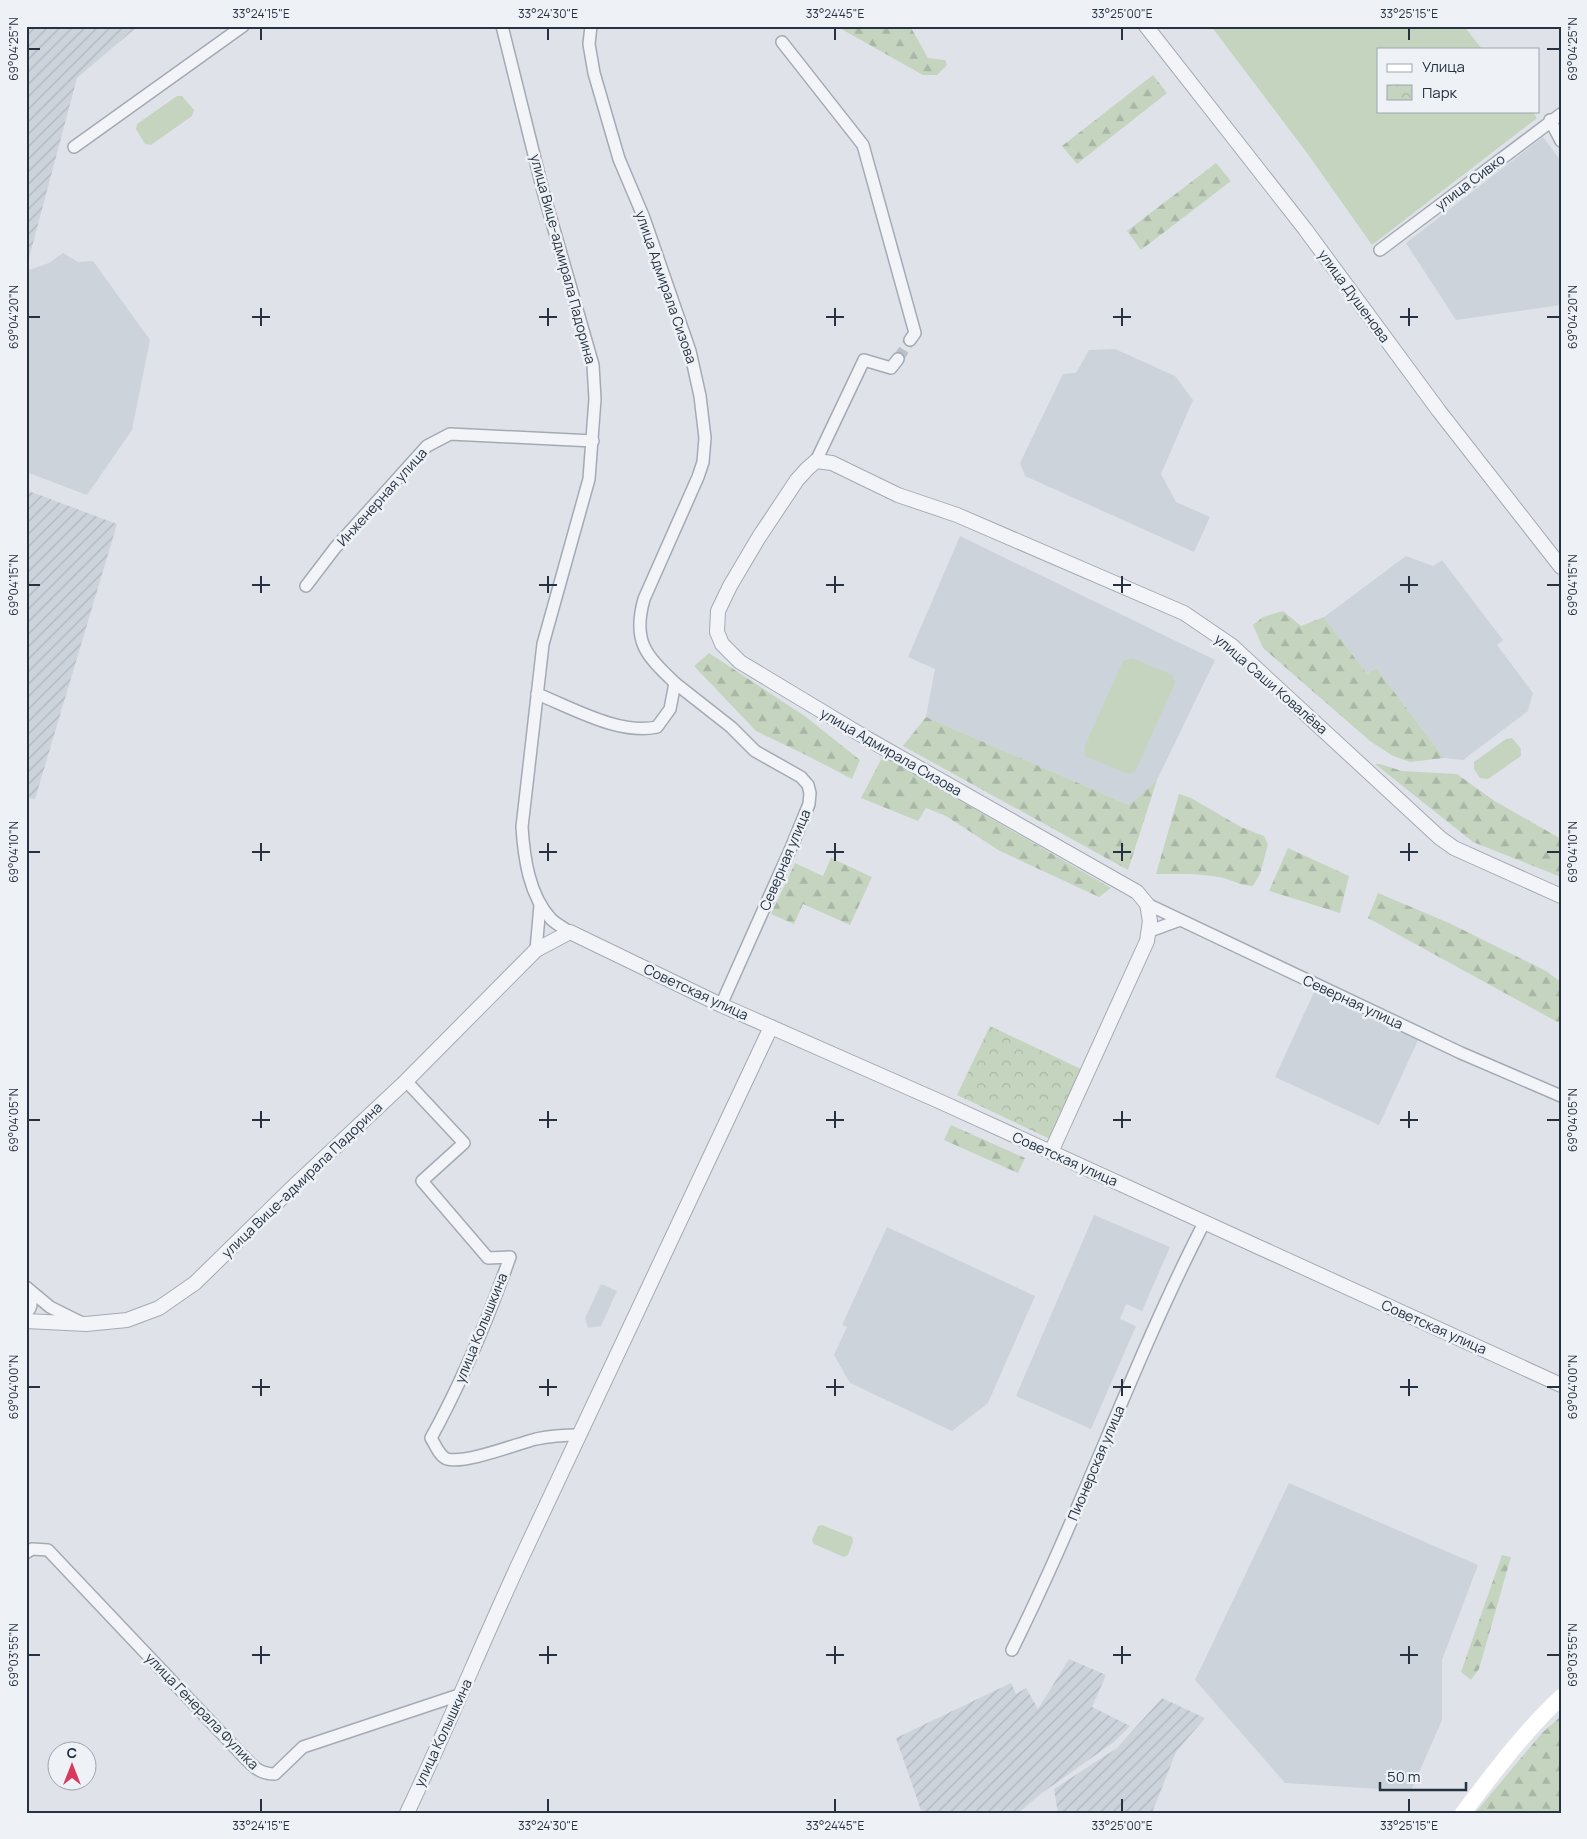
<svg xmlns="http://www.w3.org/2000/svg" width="1587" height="1839" font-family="Manrope,sans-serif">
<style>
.built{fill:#ccd3db}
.industrial{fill:url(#industrial-furrows)}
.green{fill:#c5d4bf}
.forest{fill:url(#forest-firs)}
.park{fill:url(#park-crowns)}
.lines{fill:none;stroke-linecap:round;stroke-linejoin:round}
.minor-tunnel{stroke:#bac0c8;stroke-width:11;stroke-dasharray:11 5.5;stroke-linecap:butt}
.minor-casing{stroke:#a4aab4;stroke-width:14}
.tertiary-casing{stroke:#a4aab4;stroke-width:16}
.minor{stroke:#f2f4f7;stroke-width:11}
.tertiary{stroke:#f2f4f7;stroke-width:14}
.secondary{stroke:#fff;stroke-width:16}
.ticks{fill:none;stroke:#263242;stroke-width:2}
.labels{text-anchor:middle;stroke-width:5;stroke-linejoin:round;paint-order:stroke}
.street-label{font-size:14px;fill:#263242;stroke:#eef2f7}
.neatline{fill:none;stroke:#263242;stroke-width:2}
.ticks-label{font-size:12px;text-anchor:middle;fill:#263242}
</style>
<defs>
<pattern id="industrial-furrows" width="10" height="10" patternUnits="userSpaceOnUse" patternTransform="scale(1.25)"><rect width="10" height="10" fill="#ccd3db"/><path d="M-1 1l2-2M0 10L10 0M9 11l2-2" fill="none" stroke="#afb6bd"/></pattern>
<pattern id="forest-firs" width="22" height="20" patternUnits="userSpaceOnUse" patternTransform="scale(1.25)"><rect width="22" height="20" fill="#c5d4bf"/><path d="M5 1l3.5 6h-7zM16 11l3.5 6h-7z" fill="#a9b6a5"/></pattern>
<pattern id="park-crowns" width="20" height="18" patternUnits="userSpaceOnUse" patternTransform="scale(1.25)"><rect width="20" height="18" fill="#c5d4bf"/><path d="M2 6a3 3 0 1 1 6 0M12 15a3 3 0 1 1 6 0" fill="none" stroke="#a9b6a5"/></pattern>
</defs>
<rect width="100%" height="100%" fill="#dfe3e9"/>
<g class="built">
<path d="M 1543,137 L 1561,161 L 1561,305 L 1456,320 L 1406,243 Z"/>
<path d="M 63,253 L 78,262 L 93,261 L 150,340 L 132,430 L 87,495 L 26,472 L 26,271 L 49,263 Z"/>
<path d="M 1115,349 L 1175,376 L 1193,400 L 1161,474 L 1176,502 L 1210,517 L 1194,552 L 1025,476 L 1020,463 L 1063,374 L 1076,373 L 1089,350 Z"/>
<path d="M 960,536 L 1215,660 L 1157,780 L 1129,805 L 926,717 L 935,669 L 908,657 Z"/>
<path d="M 1406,556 L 1433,566 L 1442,560 L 1503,640 L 1497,645 L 1533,693 L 1528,711 L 1463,760 L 1444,758 L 1376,668 L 1367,674 L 1324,617 Z"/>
<path d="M 1315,990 L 1419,1038 L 1379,1125 L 1275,1077 Z"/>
<path d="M 1094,1215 L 1170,1247 L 1142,1311 L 1126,1304 L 1120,1319 L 1136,1326 L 1091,1429 L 1016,1396 Z"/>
<path d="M 887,1227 L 1035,1296 L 988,1403 L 952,1431 L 850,1383 L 834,1355 L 847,1327 L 842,1325 Z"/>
<path d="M 601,1284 L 617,1291 L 601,1326 L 588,1328 L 585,1318 Z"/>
<path d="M 1289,1483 L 1478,1565 L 1442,1660 L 1442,1720 L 1411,1791 L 1285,1783 L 1195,1680 Z"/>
</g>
<g class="industrial">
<path d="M 26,26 L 138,26 L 77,78 L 29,258 L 26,259 Z"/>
<path d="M 26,490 L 117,524 L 35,799 L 26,798 Z"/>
<path d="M 1069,1659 L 1106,1675 L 1092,1707 L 1130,1726 L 1114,1742 L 1042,1793 L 1018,1813 L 922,1813 L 896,1738 L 1011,1683 L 1016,1694 L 1026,1688 L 1038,1709 Z"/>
<path d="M 1162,1698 L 1205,1718 L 1176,1752 L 1152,1813 L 1058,1813 L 1054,1789 L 1117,1748 Z"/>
</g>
<g class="green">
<path d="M 1211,26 L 1464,26 L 1482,49 L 1378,49 L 1378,111 L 1532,111 L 1537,118 L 1372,245 L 1307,153 Z"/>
<path d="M 177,96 L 182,96 L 194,110 L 192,116 L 151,145 L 145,144 L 136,129 L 137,124 Z"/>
<path d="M 1132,658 L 1172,675 L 1175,683 L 1135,772 L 1128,774 L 1085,756 L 1084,748 L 1123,661 Z"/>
<path d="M 1512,738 L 1521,749 L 1521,756 L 1488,779 L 1480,778 L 1474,769 L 1474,762 L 1506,739 Z"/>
<path d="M 822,1525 L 852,1537 L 853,1541 L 848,1555 L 844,1557 L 814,1544 L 812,1540 L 818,1526 Z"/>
</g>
<g class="forest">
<path d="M 836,26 L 910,26 L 928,58 L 945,60 L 947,65 L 937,75 L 923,75 Z"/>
<path d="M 1153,75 L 1167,93 L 1077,164 L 1062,146 Z"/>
<path d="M 1216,163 L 1231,181 L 1141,250 L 1127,231 Z"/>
<path d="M 1283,611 L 1301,626 L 1324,617 L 1367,674 L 1376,668 L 1444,758 L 1410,762 L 1393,756 L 1370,741 L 1263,648 L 1253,625 L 1263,617 Z"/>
<path d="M 709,653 L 806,717 L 860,760 L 852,779 L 804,754 L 756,731 L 694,666 Z"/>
<path d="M 926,717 L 1129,805 L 1157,780 L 1128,870 L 903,746 Z"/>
<path d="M 883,756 L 1111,888 L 1099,897 L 1000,851 L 946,816 L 926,808 L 918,821 L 861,798 Z"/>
<path d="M 1375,764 L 1380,764 L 1402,771 L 1457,774 L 1493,800 L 1561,839 L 1561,877 L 1473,842 Z"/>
<path d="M 1179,794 L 1191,798 L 1241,827 L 1264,836 L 1268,844 L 1260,874 L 1253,886 C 1240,886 1231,879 1219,877 C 1197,873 1177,874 1156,874 Z"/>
<path d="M 1288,848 L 1349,876 L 1340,913 L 1269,891 Z"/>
<path d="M 831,858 L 872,877 L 850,925 L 803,904 L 794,924 L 771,914 L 795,863 L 823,876 Z"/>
<path d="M 1378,893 L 1449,923 L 1546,971 L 1561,982 L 1561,1024 L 1368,918 Z"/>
<path d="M 951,1125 L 1025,1158 L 1018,1173 L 944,1140 Z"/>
<path d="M 1502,1555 L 1511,1557 L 1479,1669 L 1471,1680 L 1461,1672 Z"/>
<path d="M 1561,1716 L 1561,1813 L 1475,1813 L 1542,1733 Z"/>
</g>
<path class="park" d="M 990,1026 L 1083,1070 L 1050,1139 L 957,1095 Z"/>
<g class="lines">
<path class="minor-tunnel" d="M 898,359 L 910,340"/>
<defs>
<g id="minor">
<path d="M 502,26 L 543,191 L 593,365 L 595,399 L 589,479 L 543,644 L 522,827 C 524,858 529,895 551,919 C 556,924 564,928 570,932"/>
<path d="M 782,42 L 863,145 L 915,333 L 910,340"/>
<path d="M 1550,120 L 1561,141"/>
<path d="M 74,147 L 243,26"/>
<path d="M 1380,250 L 1561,114"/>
<path d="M 816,461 L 864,360 L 891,368 L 898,359"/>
<path d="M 306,586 L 335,548 L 427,446 L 450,434 L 593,441"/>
<path d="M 675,683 L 731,727 L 755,751 L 801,777 L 808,785 L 810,793 L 809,804 L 791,848 L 721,1005"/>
<path d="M 537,694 C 573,708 618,735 657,727 L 670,709 L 675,683 C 646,655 632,642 644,599 L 698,477 L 703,462 L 705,438 L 700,396 L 690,351 L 644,218 L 619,159 L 594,73 L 589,44 L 591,26"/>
<path d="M 1147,904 L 1461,1053 L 1561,1096"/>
<path d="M 1150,931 L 1180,920"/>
<path d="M 536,950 L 540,905"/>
<path d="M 406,1081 L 464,1143 L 422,1181 L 488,1258 L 510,1257 C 488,1319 463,1380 431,1438 C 435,1444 439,1456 447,1459 C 466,1464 516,1444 536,1439 C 550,1436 564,1435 579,1435"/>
<path d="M 26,1287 L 50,1307 L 80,1322"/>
<path d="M 26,1313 C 35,1306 30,1297 27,1288"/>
<path d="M 26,1553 L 32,1549 L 48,1550 L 243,1756 C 253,1766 259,1774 275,1774 L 303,1747 L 462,1694"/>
<path d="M 1012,1650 C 1082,1510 1133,1361 1204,1223"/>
</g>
<g id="tertiary">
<path d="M 1146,26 L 1305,229 L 1439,411 L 1561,567"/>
<path d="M 1051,1152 L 1147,941 L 1150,921 L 1147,904 L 1137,892 L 868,739 L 740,662 L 722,644 L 717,632 L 718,611 L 730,586 L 759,537 L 797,480 L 807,469 L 816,461 L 832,463 L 898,495 L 957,515 L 1184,613 L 1231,645 L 1440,838 L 1454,848 L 1561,896"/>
<path d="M 26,1321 L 86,1324 L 127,1320 L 159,1308 L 195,1283 L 296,1184 L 406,1081 L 536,950 L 570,932 L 721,1005 L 941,1102 L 1561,1385"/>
<path d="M 407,1813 C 447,1729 482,1643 521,1559 C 603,1381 687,1204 771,1027"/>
</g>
</defs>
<use href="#minor" class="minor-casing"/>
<use href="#tertiary" class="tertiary-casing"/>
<use href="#minor" class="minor"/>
<use href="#tertiary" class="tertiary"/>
<path class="secondary" d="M 1463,1813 C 1494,1772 1524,1732 1561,1697"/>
</g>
<path class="ticks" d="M 261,28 L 261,40M 548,28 L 548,40M 835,28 L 835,40M 1122,28 L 1122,40M 1409,28 L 1409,40M 28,49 L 40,49M 1547,49 L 1560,49M 261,308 L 261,326M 548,308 L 548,326M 835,308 L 835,326M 1122,308 L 1122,326M 1409,308 L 1409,326M 28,317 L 40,317M 252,317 L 270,317M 539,317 L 557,317M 826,317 L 844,317M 1113,317 L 1131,317M 1400,317 L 1418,317M 1547,317 L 1560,317M 261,576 L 261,593M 548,576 L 548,593M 835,576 L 835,593M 1122,576 L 1122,593M 1409,576 L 1409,593M 28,585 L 40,585M 252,585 L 270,585M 539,585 L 557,585M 826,585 L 844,585M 1113,585 L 1131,585M 1400,585 L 1418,585M 1547,585 L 1560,585M 261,843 L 261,861M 548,843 L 548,861M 835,843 L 835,861M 1122,843 L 1122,861M 1409,843 L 1409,861M 28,852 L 40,852M 252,852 L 270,852M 539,852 L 557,852M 826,852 L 844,852M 1113,852 L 1131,852M 1400,852 L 1418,852M 1547,852 L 1560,852M 261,1111 L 261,1128M 548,1111 L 548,1128M 835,1111 L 835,1128M 1122,1111 L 1122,1128M 1409,1111 L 1409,1128M 28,1120 L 40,1120M 252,1120 L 270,1120M 539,1120 L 557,1120M 826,1120 L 844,1120M 1113,1120 L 1131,1120M 1400,1120 L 1418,1120M 1547,1120 L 1560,1120M 261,1379 L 261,1396M 548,1379 L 548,1396M 835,1379 L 835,1396M 1122,1379 L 1122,1396M 1409,1379 L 1409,1396M 28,1387 L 40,1387M 252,1387 L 270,1387M 539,1387 L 557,1387M 826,1387 L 844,1387M 1113,1387 L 1131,1387M 1400,1387 L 1418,1387M 1547,1387 L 1560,1387M 261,1646 L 261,1664M 548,1646 L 548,1664M 835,1646 L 835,1664M 1122,1646 L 1122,1664M 1409,1646 L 1409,1664M 28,1655 L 40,1655M 252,1655 L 270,1655M 539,1655 L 557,1655M 826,1655 L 844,1655M 1113,1655 L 1131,1655M 1400,1655 L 1418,1655M 1547,1655 L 1560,1655M 261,1799 L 261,1812M 548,1799 L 548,1812M 835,1799 L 835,1812M 1122,1799 L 1122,1812M 1409,1799 L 1409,1812"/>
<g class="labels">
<g class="street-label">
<text transform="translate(1470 182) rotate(-37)" y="5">улица Сивко</text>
<text transform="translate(563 259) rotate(75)" y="5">улица Вице-адмирала Падорина</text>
<text transform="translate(666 287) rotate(71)" y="5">улица Адмирала Сизова</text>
<text transform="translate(1354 296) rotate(54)" y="5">улица Душенова</text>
<text transform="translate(382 497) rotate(-48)" y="5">Инженерная улица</text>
<text transform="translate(1271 684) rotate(41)" y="5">улица Саши Ковалёва</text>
<text transform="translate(891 752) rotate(30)" y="5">улица Адмирала Сизова</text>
<text transform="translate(785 860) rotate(-67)" y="5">Северная улица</text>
<text transform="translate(696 992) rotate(25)" y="5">Советская улица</text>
<text transform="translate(1353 1002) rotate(25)" y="5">Северная улица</text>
<text transform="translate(1065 1159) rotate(24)" y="5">Советская улица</text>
<text transform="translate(302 1180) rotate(-44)" y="5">улица Вице-адмирала Падорина</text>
<text transform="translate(1434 1327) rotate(24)" y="5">Советская улица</text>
<text transform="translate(481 1328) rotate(-68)" y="5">улица Колышкина</text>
<text transform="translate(1096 1463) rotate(-67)" y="5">Пионерская улица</text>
<text transform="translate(202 1711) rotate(46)" y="5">улица Генерала Фулика</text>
<text transform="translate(443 1733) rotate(-65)" y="5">улица Колышкина</text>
</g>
</g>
<rect width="1587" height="1839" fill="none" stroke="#eef2f7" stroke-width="55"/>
<rect x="1377" y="48" width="162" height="65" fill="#eef2f7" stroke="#9ea5af"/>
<rect x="1387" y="64" width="25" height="8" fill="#ffffff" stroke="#9ea5af"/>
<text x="1422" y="72" font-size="15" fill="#263242">Улица</text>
<rect x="1387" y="85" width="25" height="15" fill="url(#park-crowns)" stroke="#9ea5af"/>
<text x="1422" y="98" font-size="15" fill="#263242">Парк</text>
<g transform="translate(72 1766)"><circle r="24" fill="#eef2f7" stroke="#9ea5af"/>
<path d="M0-4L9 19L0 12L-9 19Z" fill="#d8395a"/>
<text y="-8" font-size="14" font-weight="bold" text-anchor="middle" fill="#263242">С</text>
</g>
<path d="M1380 1782v8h86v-8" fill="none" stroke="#263242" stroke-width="2.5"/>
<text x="1387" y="1782" font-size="15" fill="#263242" stroke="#eef2f7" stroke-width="4" paint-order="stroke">50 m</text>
<rect x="28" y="28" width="1532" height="1784" class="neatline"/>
<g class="ticks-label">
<text x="261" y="18">33°24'15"E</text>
<text x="548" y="18">33°24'30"E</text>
<text x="835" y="18">33°24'45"E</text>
<text x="1122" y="18">33°25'00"E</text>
<text x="1409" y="18">33°25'15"E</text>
<text transform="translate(14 49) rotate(-90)" y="4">69°04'25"N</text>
<text transform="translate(1573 49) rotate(-90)" y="4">69°04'25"N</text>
<text transform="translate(14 317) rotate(-90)" y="4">69°04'20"N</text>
<text transform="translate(1573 317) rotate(-90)" y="4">69°04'20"N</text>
<text transform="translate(14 585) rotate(-90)" y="4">69°04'15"N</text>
<text transform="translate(1573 585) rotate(-90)" y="4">69°04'15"N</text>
<text transform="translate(14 852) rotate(-90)" y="4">69°04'10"N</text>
<text transform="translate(1573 852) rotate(-90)" y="4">69°04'10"N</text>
<text transform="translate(14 1120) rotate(-90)" y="4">69°04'05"N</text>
<text transform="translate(1573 1120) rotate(-90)" y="4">69°04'05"N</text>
<text transform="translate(14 1387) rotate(-90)" y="4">69°04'00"N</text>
<text transform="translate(1573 1387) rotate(-90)" y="4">69°04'00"N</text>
<text transform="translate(14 1655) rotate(-90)" y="4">69°03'55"N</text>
<text transform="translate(1573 1655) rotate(-90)" y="4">69°03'55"N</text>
<text x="261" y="1830">33°24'15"E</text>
<text x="548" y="1830">33°24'30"E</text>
<text x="835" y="1830">33°24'45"E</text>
<text x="1122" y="1830">33°25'00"E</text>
<text x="1409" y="1830">33°25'15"E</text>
</g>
</svg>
